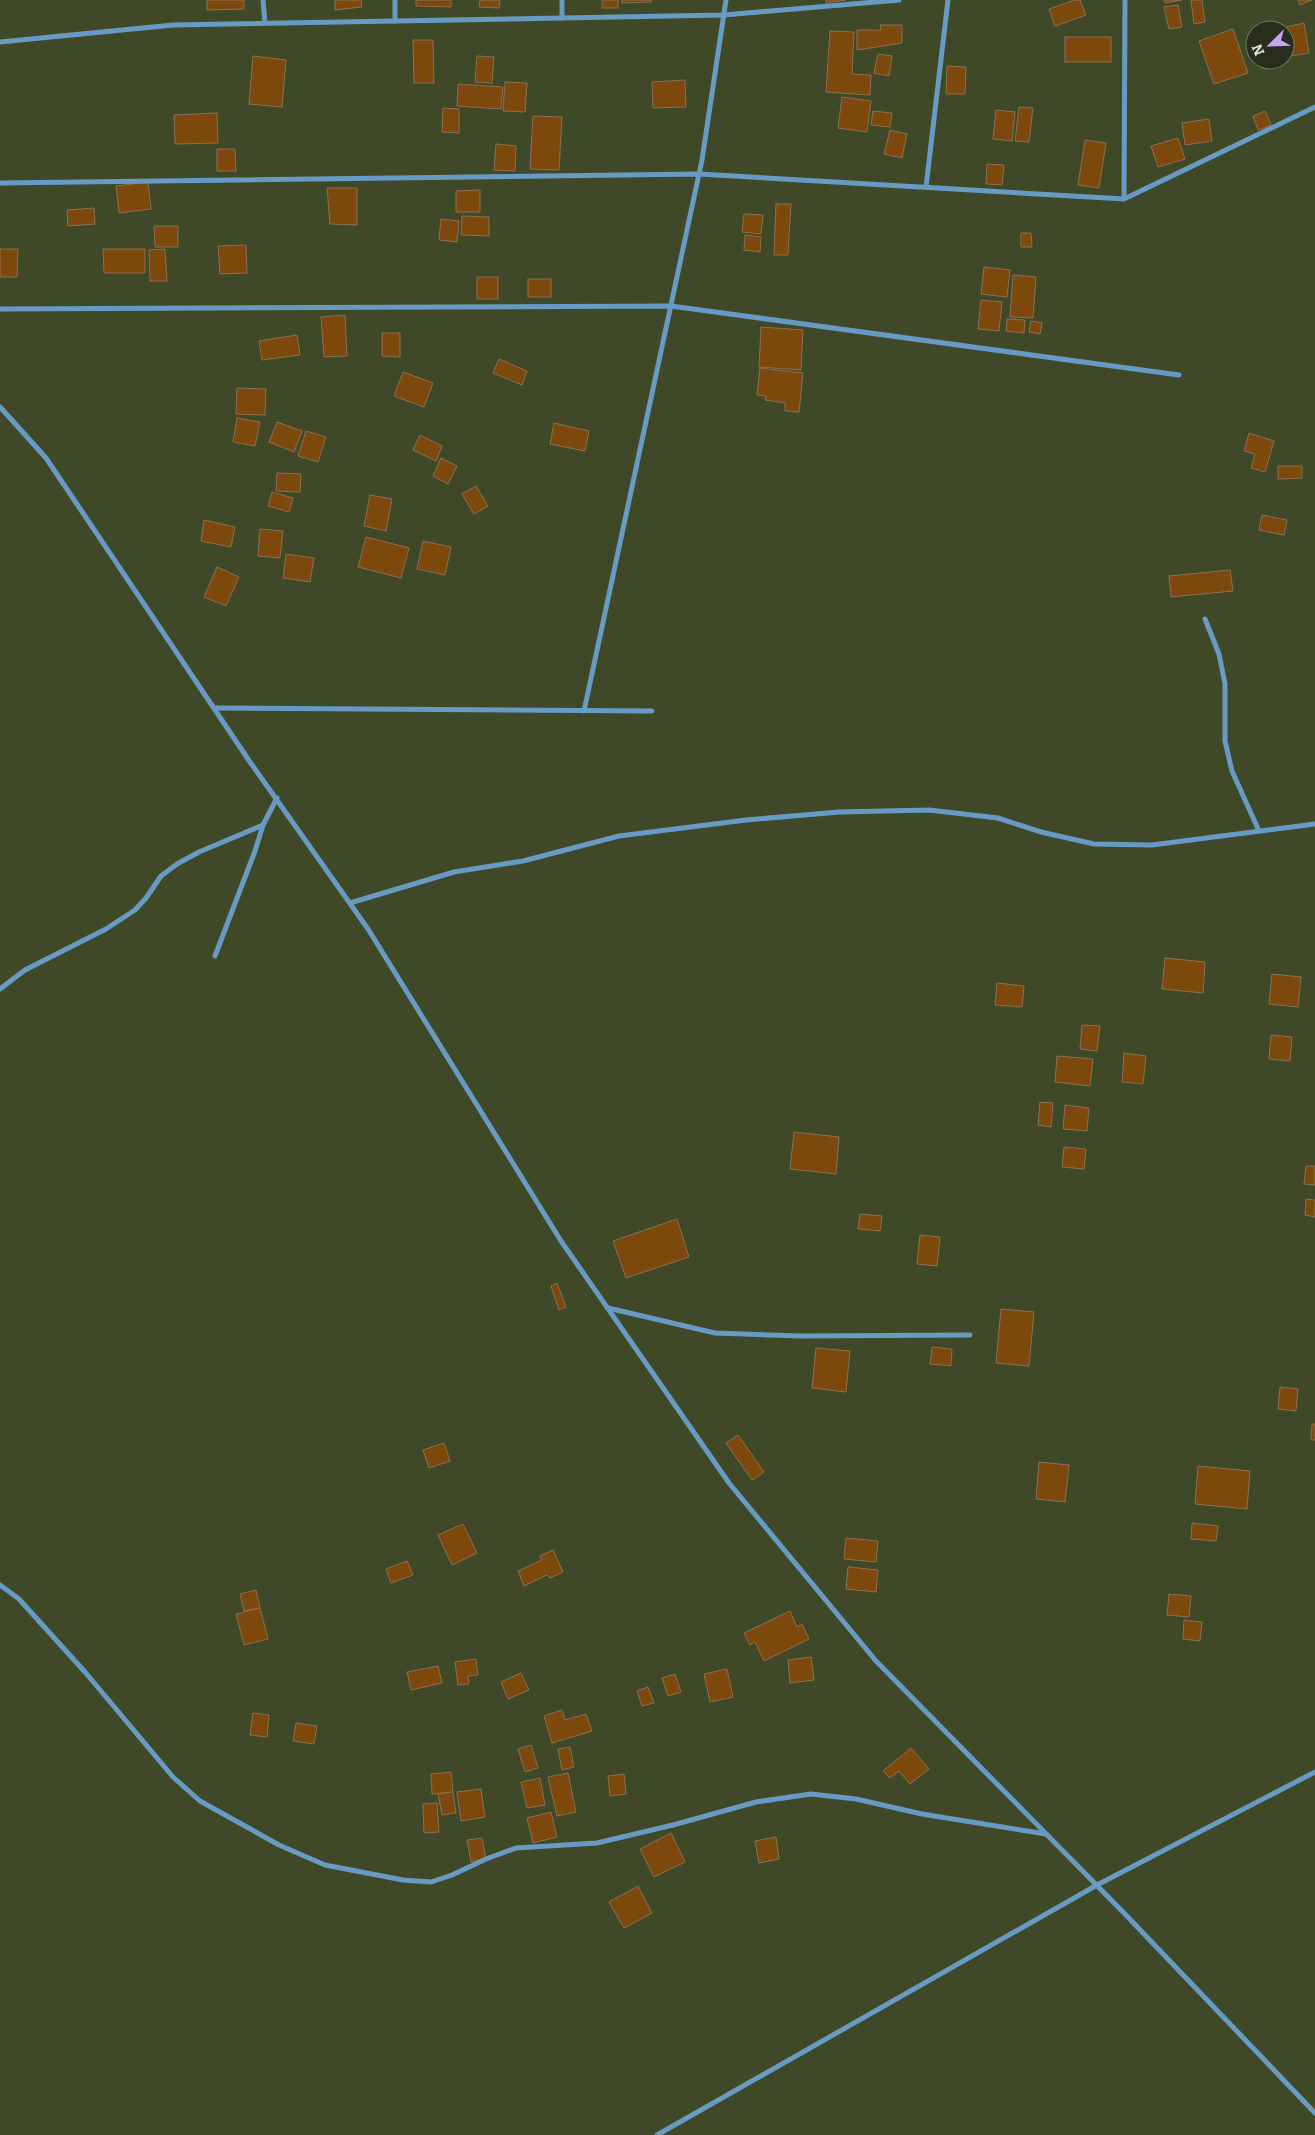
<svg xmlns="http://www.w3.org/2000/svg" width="1315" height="2135" font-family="Bitter,serif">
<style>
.building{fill:#7c480c;stroke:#8d6f55}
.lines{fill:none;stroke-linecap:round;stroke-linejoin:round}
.minor{stroke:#679bc4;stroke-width:5}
</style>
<rect width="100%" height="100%" fill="#3f4927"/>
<g class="building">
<path d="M 207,0 L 244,0 L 244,9 L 207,10 Z"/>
<path d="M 335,0 L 361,0 L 362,7 L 335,10 Z"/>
<path d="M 416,0 L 451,0 L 451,7 L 416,6 Z"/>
<path d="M 480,0 L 500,0 L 499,8 L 479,7 Z"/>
<rect x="602" y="0" width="16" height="8"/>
<path d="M 622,0 L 651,0 L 651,2 L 622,3 Z"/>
<path d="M 826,0 L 846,0 L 826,3 Z"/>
<path d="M 1075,0 L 1080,0 L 1086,15 L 1055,26 L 1049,9 Z"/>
<path d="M 1164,0 L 1182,0 L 1165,3 Z"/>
<path d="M 1191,0 L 1202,0 L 1205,22 L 1194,24 Z"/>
<path d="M 1298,0 L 1312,0 L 1300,5 Z"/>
<path d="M 1178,5 L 1182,27 L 1169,29 L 1164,7 Z"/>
<path d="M 1304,23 L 1309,53 L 1291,56 L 1286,27 Z"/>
<path d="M 880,25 L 902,25 L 902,43 L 857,50 L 857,30 L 881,30 Z"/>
<path d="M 1233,29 L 1248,73 L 1214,84 L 1199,41 Z"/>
<path d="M 830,31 L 854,32 L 852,74 L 871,75 L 870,95 L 826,92 Z"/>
<path d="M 1285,34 L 1289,55 L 1285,55 Z"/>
<rect x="1065" y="37" width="46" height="25"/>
<path d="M 413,40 L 433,40 L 434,83 L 414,83 Z"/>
<path d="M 878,54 L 892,56 L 889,76 L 874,73 Z"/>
<path d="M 253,56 L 286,60 L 282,107 L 249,104 Z"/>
<path d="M 477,56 L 494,57 L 492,83 L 475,82 Z"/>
<path d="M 947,66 L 966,67 L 965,94 L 946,94 Z"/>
<path d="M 685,80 L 686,107 L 653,108 L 652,82 Z"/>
<path d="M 505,82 L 527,83 L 525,112 L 503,111 Z"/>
<path d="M 458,84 L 503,87 L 501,109 L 457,106 Z"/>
<path d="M 842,97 L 871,101 L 867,132 L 838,128 Z"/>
<path d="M 1019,107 L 1033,108 L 1029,142 L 1015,141 Z"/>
<path d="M 443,108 L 459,109 L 459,133 L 442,132 Z"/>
<path d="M 996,110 L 1015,112 L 1012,141 L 993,139 Z"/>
<path d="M 873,111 L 892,113 L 890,127 L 871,125 Z"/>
<path d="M 1265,111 L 1271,125 L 1258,130 L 1253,116 Z"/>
<path d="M 217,113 L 218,143 L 175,144 L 174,115 Z"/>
<path d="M 533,116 L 562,117 L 559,170 L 530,169 Z"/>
<path d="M 1209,119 L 1212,141 L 1185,145 L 1182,123 Z"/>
<path d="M 890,130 L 907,134 L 902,158 L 884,154 Z"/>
<path d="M 1178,138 L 1185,159 L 1158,167 L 1151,146 Z"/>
<path d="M 1085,140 L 1106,143 L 1099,188 L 1078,185 Z"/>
<path d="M 496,144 L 516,146 L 515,171 L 494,170 Z"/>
<path d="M 217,149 L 235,149 L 236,171 L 217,171 Z"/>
<path d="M 987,164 L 1004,165 L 1002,185 L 986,184 Z"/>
<path d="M 148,182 L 151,209 L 119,213 L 116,186 Z"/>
<path d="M 327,188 L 357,188 L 357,225 L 330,224 Z"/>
<path d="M 480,190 L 480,212 L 456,212 L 456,191 Z"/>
<path d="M 776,204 L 791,204 L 788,255 L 774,255 Z"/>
<path d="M 94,208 L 95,224 L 68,226 L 67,210 Z"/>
<path d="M 744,214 L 763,215 L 761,234 L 742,232 Z"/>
<path d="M 462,216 L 489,217 L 489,236 L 461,235 Z"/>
<path d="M 441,219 L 459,221 L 457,242 L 439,240 Z"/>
<path d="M 154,226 L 178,226 L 178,247 L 155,247 Z"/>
<path d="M 1021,233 L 1031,233 L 1032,247 L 1021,247 Z"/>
<path d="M 745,235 L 761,237 L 760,252 L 744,250 Z"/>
<path d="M 246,245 L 247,273 L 220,274 L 218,246 Z"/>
<path d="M 0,249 L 18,249 L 17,277 L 0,277 Z"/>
<path d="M 103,249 L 145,249 L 145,273 L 104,273 Z"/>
<path d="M 165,249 L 167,281 L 150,281 L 149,250 Z"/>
<path d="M 984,267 L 1010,270 L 1007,297 L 981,294 Z"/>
<path d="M 1013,275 L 1036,277 L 1033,318 L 1010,317 Z"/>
<rect x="477" y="277" width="21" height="22"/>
<rect x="528" y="279" width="23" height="18"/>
<path d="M 981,300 L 1002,302 L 999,331 L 978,329 Z"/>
<path d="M 345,315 L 347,356 L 324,357 L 321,317 Z"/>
<path d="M 1007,319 L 1025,320 L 1024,333 L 1006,331 Z"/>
<path d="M 1031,321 L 1042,323 L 1040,334 L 1029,332 Z"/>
<path d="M 761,327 L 803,330 L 801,370 L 759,367 Z"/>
<path d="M 382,333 L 400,333 L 400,357 L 382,356 Z"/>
<path d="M 297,335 L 300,355 L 262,360 L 259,341 Z"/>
<path d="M 499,359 L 527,371 L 522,385 L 493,373 Z"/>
<path d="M 760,368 L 803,373 L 799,412 L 785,411 L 785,403 L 765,400 L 766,396 L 757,395 Z"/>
<path d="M 403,372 L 433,383 L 424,407 L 394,396 Z"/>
<path d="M 237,388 L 266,389 L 265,415 L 236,414 Z"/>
<path d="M 237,418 L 260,422 L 255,446 L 233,442 Z"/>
<path d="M 277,422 L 302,431 L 294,452 L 269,442 Z"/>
<path d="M 554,423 L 589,431 L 585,451 L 550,444 Z"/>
<path d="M 306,431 L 326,437 L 318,462 L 298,456 Z"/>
<path d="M 1249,433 L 1274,441 L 1265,472 L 1251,468 L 1255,454 L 1244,451 Z"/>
<path d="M 420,435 L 442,446 L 436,461 L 413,450 Z"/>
<path d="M 441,458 L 457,466 L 448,484 L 433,476 Z"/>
<path d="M 1278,466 L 1302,466 L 1302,478 L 1278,479 Z"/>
<path d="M 277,473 L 301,474 L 300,492 L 276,491 Z"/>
<path d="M 476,486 L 488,506 L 474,514 L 462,494 Z"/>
<path d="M 272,492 L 293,498 L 289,512 L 268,506 Z"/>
<path d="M 370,495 L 392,499 L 386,531 L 364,526 Z"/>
<path d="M 1262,515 L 1287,520 L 1284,535 L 1259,530 Z"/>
<path d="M 204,520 L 235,527 L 231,547 L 201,541 Z"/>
<path d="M 260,529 L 283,531 L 280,558 L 258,556 Z"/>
<path d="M 366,537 L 409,548 L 401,578 L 358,567 Z"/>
<path d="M 423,541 L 451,547 L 445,575 L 417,569 Z"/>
<path d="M 286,554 L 314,558 L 310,582 L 283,578 Z"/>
<path d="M 217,567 L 239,577 L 226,606 L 204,597 Z"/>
<path d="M 1230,570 L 1233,591 L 1171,597 L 1169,576 Z"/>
<path d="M 1165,958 L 1205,962 L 1203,993 L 1162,989 Z"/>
<path d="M 1272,974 L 1301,977 L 1298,1007 L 1269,1004 Z"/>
<path d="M 997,983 L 1024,986 L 1022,1007 L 995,1005 Z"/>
<path d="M 1082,1025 L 1100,1026 L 1097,1051 L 1080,1049 Z"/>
<path d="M 1271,1035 L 1292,1037 L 1290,1061 L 1269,1059 Z"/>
<path d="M 1124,1053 L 1146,1056 L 1143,1084 L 1122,1082 Z"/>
<path d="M 1057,1056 L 1093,1059 L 1090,1086 L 1055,1082 Z"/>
<path d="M 1040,1102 L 1053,1103 L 1051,1127 L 1038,1125 Z"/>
<path d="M 1065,1105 L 1089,1108 L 1087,1131 L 1063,1129 Z"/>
<path d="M 794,1132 L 839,1137 L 836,1174 L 790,1169 Z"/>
<path d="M 1064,1147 L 1086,1149 L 1084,1169 L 1062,1167 Z"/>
<path d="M 1306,1166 L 1315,1166 L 1315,1185 L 1304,1184 Z"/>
<path d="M 1306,1199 L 1315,1200 L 1315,1217 L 1305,1215 Z"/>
<path d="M 860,1214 L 882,1216 L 880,1231 L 858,1229 Z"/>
<path d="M 677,1219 L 689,1257 L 626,1278 L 613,1241 Z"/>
<path d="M 920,1235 L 940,1237 L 937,1266 L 917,1264 Z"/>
<path d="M 557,1283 L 566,1307 L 559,1310 L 551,1286 Z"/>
<path d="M 1001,1309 L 1034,1312 L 1029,1366 L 996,1363 Z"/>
<path d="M 932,1347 L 952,1349 L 951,1366 L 930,1364 Z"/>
<path d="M 816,1348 L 850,1351 L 846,1392 L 812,1388 Z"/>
<path d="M 1280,1387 L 1298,1389 L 1296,1411 L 1278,1409 Z"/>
<path d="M 1312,1424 L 1315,1424 L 1315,1440 L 1311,1440 Z"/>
<path d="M 738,1435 L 764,1472 L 752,1480 L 726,1443 Z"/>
<path d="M 444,1443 L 450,1461 L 429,1468 L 423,1450 Z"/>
<path d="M 1039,1462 L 1069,1465 L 1065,1502 L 1036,1499 Z"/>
<path d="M 1198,1466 L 1250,1471 L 1247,1509 L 1195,1504 Z"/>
<path d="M 1192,1523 L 1218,1526 L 1216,1541 L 1191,1539 Z"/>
<path d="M 463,1524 L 477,1553 L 452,1565 L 438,1535 Z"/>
<path d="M 846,1538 L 878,1541 L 876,1562 L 844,1559 Z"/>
<path d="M 553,1550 L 563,1572 L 550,1578 L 547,1575 L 524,1586 L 518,1571 L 542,1560 L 540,1556 Z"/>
<path d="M 407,1561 L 413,1575 L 391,1583 L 386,1569 Z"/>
<path d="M 848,1567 L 878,1570 L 876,1592 L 846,1589 Z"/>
<path d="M 256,1590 L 260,1608 L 244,1611 L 240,1594 Z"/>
<path d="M 1169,1594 L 1191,1596 L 1189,1617 L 1167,1615 Z"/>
<path d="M 260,1608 L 268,1639 L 244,1645 L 236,1614 Z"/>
<path d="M 790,1611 L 797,1627 L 802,1624 L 809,1639 L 764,1661 L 755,1642 L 750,1645 L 744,1633 Z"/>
<path d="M 1184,1620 L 1202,1622 L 1200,1641 L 1183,1639 Z"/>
<path d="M 811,1657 L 814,1680 L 790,1683 L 788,1660 Z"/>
<path d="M 476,1659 L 478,1675 L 468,1676 L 469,1684 L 458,1685 L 455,1662 Z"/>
<path d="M 438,1666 L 442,1683 L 411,1690 L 407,1672 Z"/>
<path d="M 727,1669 L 733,1697 L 710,1702 L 704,1674 Z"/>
<path d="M 521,1673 L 529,1690 L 508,1699 L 501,1682 Z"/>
<path d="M 675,1674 L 681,1692 L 668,1696 L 662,1678 Z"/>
<path d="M 648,1687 L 654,1703 L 642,1706 L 637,1691 Z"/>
<path d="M 562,1710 L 565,1720 L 586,1714 L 592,1731 L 552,1743 L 544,1716 Z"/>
<path d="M 253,1713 L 269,1715 L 267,1737 L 250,1735 Z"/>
<path d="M 296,1723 L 317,1726 L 314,1744 L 293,1741 Z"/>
<path d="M 531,1745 L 538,1768 L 525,1772 L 518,1749 Z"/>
<path d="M 570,1747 L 574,1767 L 562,1770 L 558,1749 Z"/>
<path d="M 911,1748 L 929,1769 L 910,1784 L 899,1771 L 890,1778 L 883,1771 Z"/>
<path d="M 451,1772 L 453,1792 L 432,1794 L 431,1774 Z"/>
<path d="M 568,1773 L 576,1812 L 557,1816 L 548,1777 Z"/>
<path d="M 624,1774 L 626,1794 L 610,1796 L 608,1776 Z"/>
<path d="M 540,1778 L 545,1805 L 527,1808 L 521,1782 Z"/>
<path d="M 481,1789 L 485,1817 L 461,1821 L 457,1792 Z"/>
<path d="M 453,1792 L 456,1813 L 442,1815 L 438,1794 Z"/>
<path d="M 437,1803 L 439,1832 L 424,1833 L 423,1804 Z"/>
<path d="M 551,1812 L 557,1837 L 533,1843 L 527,1818 Z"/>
<path d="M 671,1833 L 685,1862 L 654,1877 L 640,1849 Z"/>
<path d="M 776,1837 L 779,1859 L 759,1863 L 755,1841 Z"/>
<path d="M 482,1838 L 486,1859 L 471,1862 L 467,1840 Z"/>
<path d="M 638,1886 L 652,1913 L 624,1928 L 609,1902 Z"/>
</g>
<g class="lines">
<g class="minor">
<path d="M 263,0 L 265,23"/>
<path d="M 395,0 L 395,21"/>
<path d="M 562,18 L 562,0"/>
<path d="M 0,42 L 173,25 L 724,15 L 899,0"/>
<path d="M 0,183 L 699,174 L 1124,199 L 1315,107"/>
<path d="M 926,187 L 948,0"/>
<path d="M 1124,199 L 1125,0"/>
<path d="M 0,309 L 671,306 L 1179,375"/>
<path d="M 0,407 L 46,458 L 250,762 L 368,929 L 561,1241 L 729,1483 L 876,1661 L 1123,1912 L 1315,2113"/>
<path d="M 1205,619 L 1219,654 L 1225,684 L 1225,741 L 1232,771 L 1259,831"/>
<path d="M 214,708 L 652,711"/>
<path d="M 584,711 L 702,160 L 726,0"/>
<path d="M 350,903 L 454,872 L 523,861 L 619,836 L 746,820 L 839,812 L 929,810 L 998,818 L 1041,832 L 1094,844 L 1152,845 L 1315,824"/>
<path d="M 215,956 L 255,851 L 263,825 L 277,798"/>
<path d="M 0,989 L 25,970 L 106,929 L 135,910 L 146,898 L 161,876 L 177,864 L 199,852 L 263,825"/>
<path d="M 608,1308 L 715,1333 L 800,1336 L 970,1335"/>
<path d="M 0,1585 L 19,1599 L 85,1672 L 173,1777 L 200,1801 L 279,1845 L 325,1865 L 403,1880 L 431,1882 L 452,1875 L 486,1859 L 516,1848 L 597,1843 L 673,1825 L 756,1802 L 811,1794 L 856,1799 L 922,1814 L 1046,1834"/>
<path d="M 657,2135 L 1097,1885 L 1315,1772"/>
</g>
</g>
<g transform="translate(1270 45) rotate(247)"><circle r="24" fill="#282d1e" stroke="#727766"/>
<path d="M0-4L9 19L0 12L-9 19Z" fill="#c4a7f1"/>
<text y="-8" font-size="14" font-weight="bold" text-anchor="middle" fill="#e0e7d3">N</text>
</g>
</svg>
